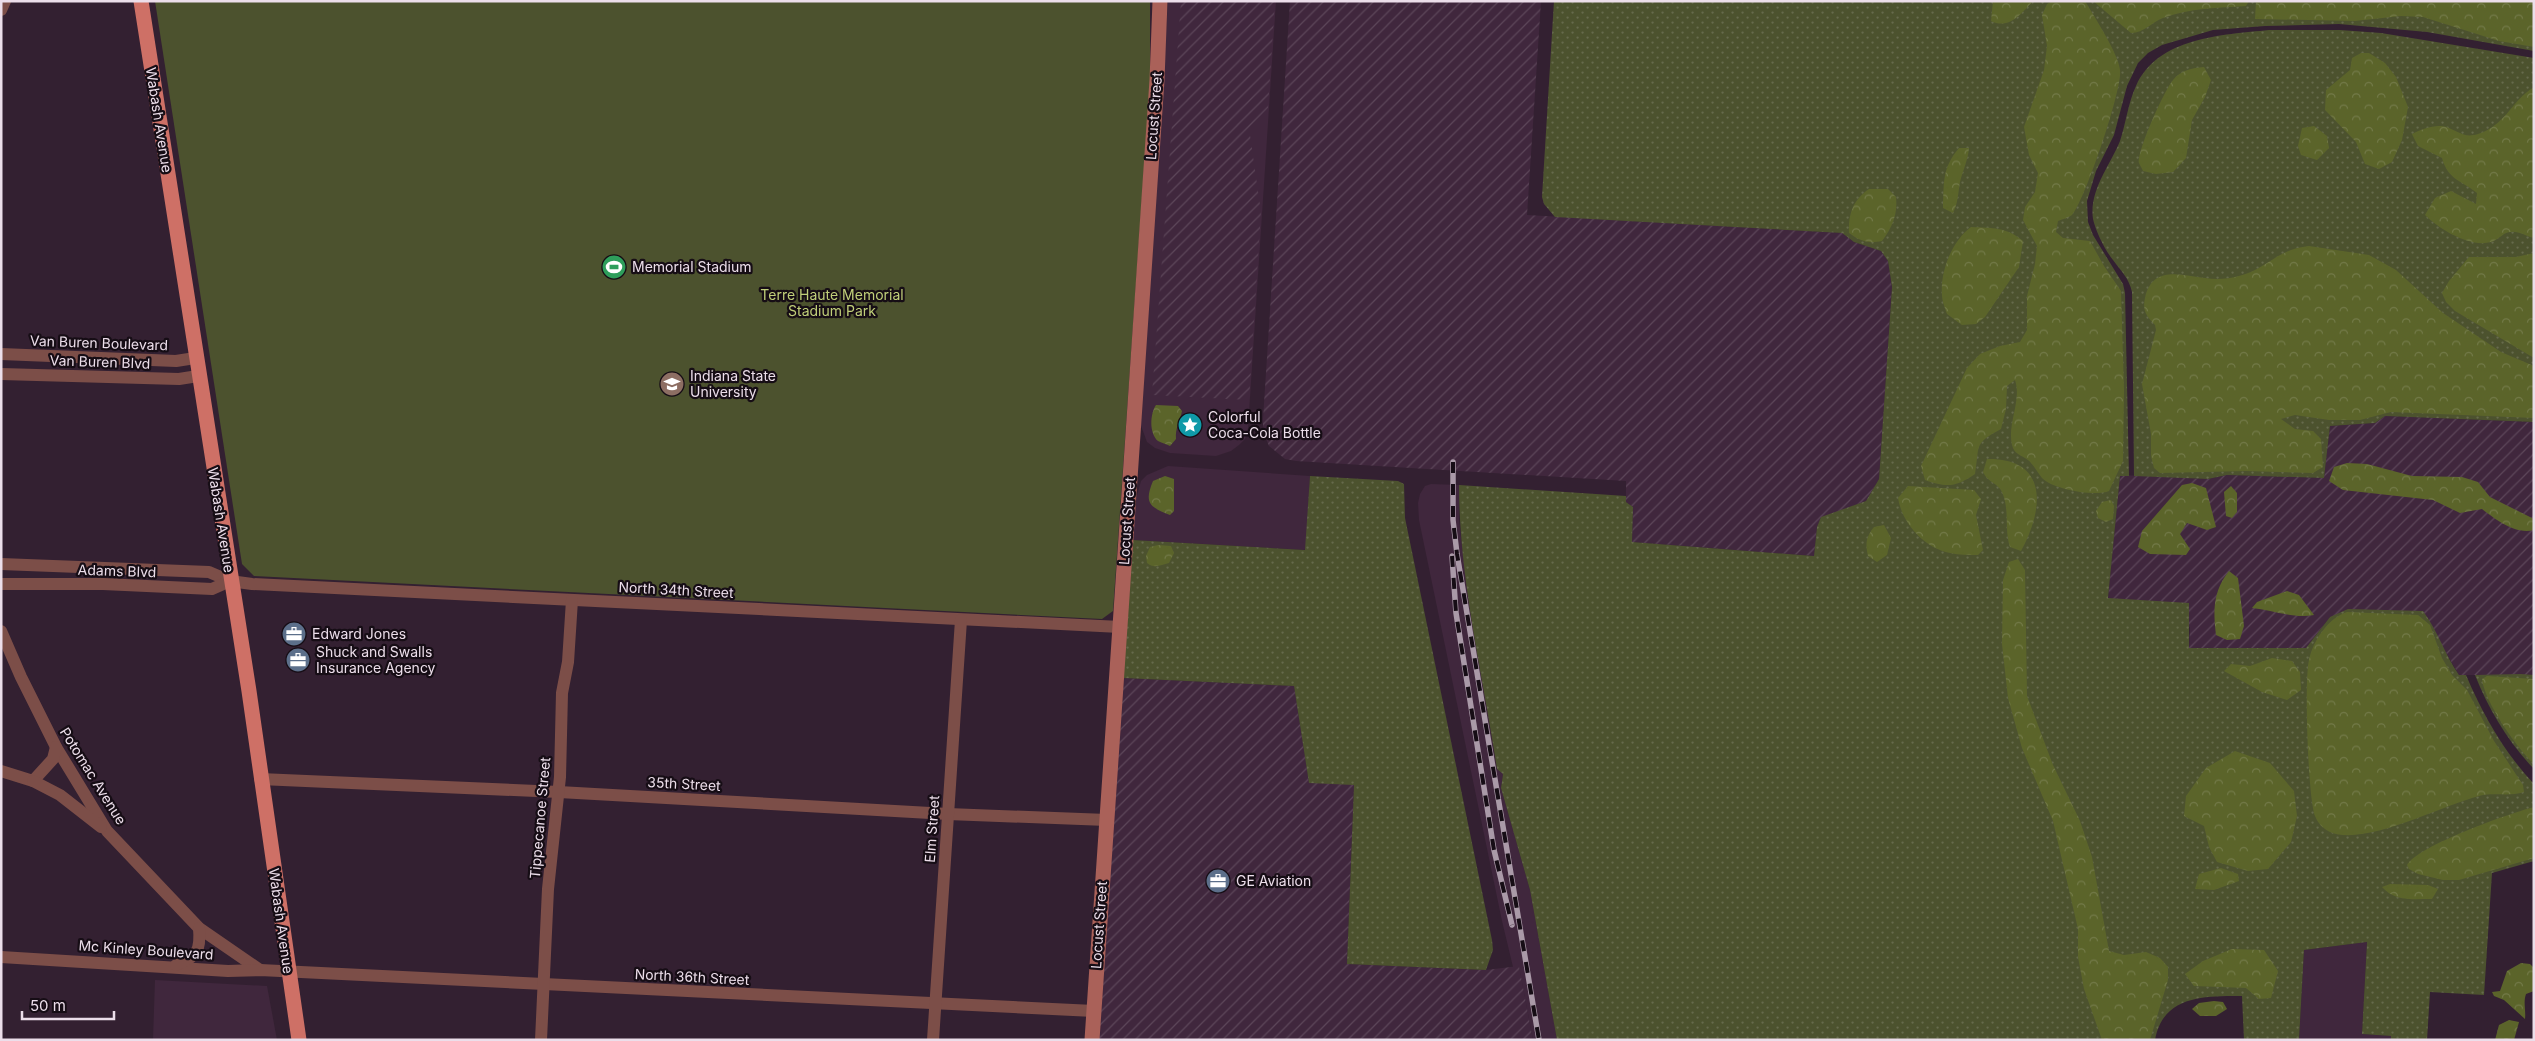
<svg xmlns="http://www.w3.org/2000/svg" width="2535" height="1041" font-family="Inter,sans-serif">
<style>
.built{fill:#40273d}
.industrial{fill:url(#industrial-furrows)}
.grass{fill:url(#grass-dots)}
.forest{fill:url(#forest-crowns)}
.green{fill:#4c522e}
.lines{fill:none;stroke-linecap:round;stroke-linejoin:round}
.street{stroke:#7c4e48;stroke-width:12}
.secondary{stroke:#aa6159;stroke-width:15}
.primary{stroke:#ce7066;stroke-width:15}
.rail-casing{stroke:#aa9aa8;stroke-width:5.5}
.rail{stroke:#160d15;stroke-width:4;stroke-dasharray:11;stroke-linecap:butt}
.labels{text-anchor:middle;stroke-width:4.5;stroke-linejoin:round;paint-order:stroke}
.street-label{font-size:14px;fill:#ecdeea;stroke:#160d15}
.poi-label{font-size:14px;fill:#ecdeea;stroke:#160d15;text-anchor:start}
.park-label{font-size:14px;fill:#c0cf79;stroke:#160d15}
</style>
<defs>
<pattern id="industrial-furrows" width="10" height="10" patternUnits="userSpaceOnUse" patternTransform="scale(1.25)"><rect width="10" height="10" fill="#40273d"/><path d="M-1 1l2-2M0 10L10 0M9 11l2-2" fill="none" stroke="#5c4659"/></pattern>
<pattern id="grass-dots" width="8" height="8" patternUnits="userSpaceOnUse" patternTransform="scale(1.25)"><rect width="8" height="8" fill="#4c522e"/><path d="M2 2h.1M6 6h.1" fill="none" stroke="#666a4c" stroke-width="1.8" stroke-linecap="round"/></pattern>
<pattern id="forest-crowns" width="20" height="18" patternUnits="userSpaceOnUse" patternTransform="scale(1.25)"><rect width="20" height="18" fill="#5b642a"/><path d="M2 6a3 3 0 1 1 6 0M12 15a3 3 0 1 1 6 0" fill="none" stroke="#737a49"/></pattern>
</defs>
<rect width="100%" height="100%" fill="#332031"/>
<g class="built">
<path d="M 1168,1 L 1276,1 L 1248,428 L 1245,439 L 1239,445 L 1231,451 L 1216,456 L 1170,453 L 1155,448 L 1147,442 L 1140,423 Z"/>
<path d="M 1168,466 L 1310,476 L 1306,550 L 1133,540 L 1136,499 L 1141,481 L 1147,475 Z"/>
<path d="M 1431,484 L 1459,485 L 1459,520 L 1466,580 L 1497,769 L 1503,774 L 1501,788 L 1530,890 L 1557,1040 L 1533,1040 L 1519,967 L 1513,967 L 1502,921 L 1419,520 L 1418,503 L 1420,494 L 1425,486 Z"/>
<path d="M 2367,942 L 2362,1034 L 2391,1036 L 2391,1040 L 2299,1040 L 2304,950 Z"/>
<path d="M 155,980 L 267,986 L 277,1040 L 153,1040 Z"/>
</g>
<g class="industrial">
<path d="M 1181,1 L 1275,1 L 1268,108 L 1249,128 L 1261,212 L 1249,400 L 1152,395 Z"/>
<path d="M 1290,1 L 1541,1 L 1527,215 L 1842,233 L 1854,242 L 1881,251 L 1888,261 L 1892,287 L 1879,479 L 1866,501 L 1821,518 L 1817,527 L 1814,556 L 1632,542 L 1633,507 L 1626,502 L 1626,481 L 1296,461 L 1285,459 L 1269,446 L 1263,431 L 1263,419 Z"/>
<path d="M 2385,416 L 2534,422 L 2534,675 L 2459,675 L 2442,646 L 2330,617 L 2306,648 L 2189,648 L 2190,627 L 2108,598 L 2120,475 L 2208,479 L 2227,475 L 2324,478 L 2330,426 L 2375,423 Z"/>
<path d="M 1123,678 L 1294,686 L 1309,782 L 1354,784 L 1347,964 L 1486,970 L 1519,966 L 1533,1040 L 1099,1040 Z"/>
</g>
<g class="grass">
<path d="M 1554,1 L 2534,1 L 2534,51 L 2427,32 L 2339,24 L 2265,26 L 2213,30 L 2162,45 L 2148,53 L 2138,63 L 2127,86 L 2114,135 L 2096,171 L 2087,201 L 2088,222 L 2093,235 L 2123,284 L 2125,293 L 2129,476 L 2120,476 L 2108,598 L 2189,603 L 2189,648 L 2306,648 L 2330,617 L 2348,609 L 2423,611 C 2438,631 2445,655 2459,675 L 2466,675 C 2483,715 2504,752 2534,784 L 2534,861 L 2492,873 L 2484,995 L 2430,992 L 2427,1040 L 2391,1040 L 2391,1036 L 2362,1034 L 2367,942 L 2304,950 L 2299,1040 L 2244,1040 L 2242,996 C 2205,996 2163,995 2155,1040 L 1557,1040 L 1530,890 L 1501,788 L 1503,774 L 1497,769 C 1483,675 1459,580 1459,485 L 1626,496 L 1626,502 L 1633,507 L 1632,542 L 1814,556 L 1817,527 L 1821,517 L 1866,501 L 1879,479 L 1892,287 L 1888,261 L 1881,251 L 1854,242 L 1842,233 L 1555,217 L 1544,204 L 1542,197 Z"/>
<path d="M 2269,30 L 2340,30 L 2381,33 L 2534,58 L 2534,422 L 2385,416 L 2375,423 L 2330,426 L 2324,478 L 2227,475 L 2208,479 L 2134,476 L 2132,292 C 2129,278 2121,271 2113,260 C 2105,250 2096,232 2093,219 C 2089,190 2110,166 2120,141 C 2126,123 2128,103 2136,86 C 2158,37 2222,35 2269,30 Z"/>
<path d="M 1310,476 L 1398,481 L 1404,484 L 1405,518 L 1492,940 L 1493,950 L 1486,970 L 1347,964 L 1354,785 L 1309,783 L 1294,686 L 1123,678 L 1133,540 L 1305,550 Z"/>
<path d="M 2521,674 L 2534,675 L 2534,769 C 2508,742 2489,710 2475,675 Z"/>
</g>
<g class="forest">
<path d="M 1993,1 L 2033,1 C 2021,14 2009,30 1991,21 Z"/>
<path d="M 2052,1 L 2085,1 C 2094,16 2119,55 2120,70 C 2123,88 2084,203 2072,215 C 2068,218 2062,219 2058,221 L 2056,232 L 2063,238 L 2090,241 L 2104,266 L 2121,291 L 2124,390 L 2123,461 L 2109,491 C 2095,497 2052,489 2042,478 C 2037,472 2034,465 2028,460 C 2021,455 2014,454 2012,445 C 2007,423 2022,401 2015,380 L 2007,386 L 2006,409 L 2001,429 C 1973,444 1980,445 1975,474 C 1956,487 1947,488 1925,480 L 1921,466 L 1967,368 L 1980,354 L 2000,346 L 2020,342 L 2027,330 L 2027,296 L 2035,264 L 2037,246 L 2023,220 L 2025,207 L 2035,192 L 2038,173 L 2029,155 L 2024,127 L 2044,70 L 2047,46 L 2042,15 L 2047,4 Z"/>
<path d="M 2093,1 L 2249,1 L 2246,6 C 2219,8 2189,8 2163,18 C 2152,22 2144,33 2131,33 Z"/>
<path d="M 2256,1 L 2534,1 L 2534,47 L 2499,41 L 2423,17 L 2401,16 L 2355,21 L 2255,19 Z"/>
<path d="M 2361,53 L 2369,53 L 2385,63 L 2396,77 L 2408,107 L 2402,140 L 2392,162 L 2379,169 L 2365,164 L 2356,142 L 2325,110 L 2326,90 L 2350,70 L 2352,58 Z"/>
<path d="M 2204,67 L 2211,80 L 2205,97 L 2192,120 L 2186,158 L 2173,172 L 2156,174 L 2143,171 C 2142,168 2140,166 2139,163 C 2137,151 2164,91 2173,80 C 2181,70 2192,68 2204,67 Z"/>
<path d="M 2534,87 L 2534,238 C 2523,235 2515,228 2504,234 C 2500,237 2495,241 2491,242 C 2470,248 2439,229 2425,215 L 2435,198 L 2451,191 L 2476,204 L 2477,193 C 2461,180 2448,180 2442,158 L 2418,146 L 2412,134 C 2423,129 2437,123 2449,128 C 2461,133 2465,138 2478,134 C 2506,125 2511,101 2534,87 Z"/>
<path d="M 2314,126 L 2327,136 L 2329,148 L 2317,160 L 2301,155 L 2298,146 L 2302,128 Z"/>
<path d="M 1959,148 L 1969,148 C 1968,160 1963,170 1960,182 C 1958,194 1958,203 1953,213 L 1943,208 C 1944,182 1942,168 1959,148 Z"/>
<path d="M 1869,189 L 1888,189 L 1896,197 C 1898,214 1892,228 1882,241 C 1868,244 1860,241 1849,233 C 1848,214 1853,200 1869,189 Z"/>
<path d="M 1971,227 C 1992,228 2007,227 2023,241 L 2019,267 L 1985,317 L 1976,324 L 1962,325 L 1947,314 C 1945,308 1942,301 1942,295 C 1940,271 1952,241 1971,227 Z"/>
<path d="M 2309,246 L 2369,255 L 2396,270 L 2443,313 L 2501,352 L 2534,366 L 2534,418 L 2391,412 L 2360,420 L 2329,420 L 2295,415 L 2281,419 L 2295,429 L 2313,431 L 2321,439 L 2323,467 L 2313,473 L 2246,471 L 2160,473 L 2154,468 L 2151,456 L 2151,434 L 2142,384 L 2156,330 L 2155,325 C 2147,317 2142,311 2145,298 C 2152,265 2181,275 2205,278 C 2216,280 2229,279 2239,276 C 2267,269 2277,249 2309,246 Z"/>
<path d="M 2534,253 L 2534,358 L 2455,311 L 2446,302 L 2442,293 L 2449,281 L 2469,257 L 2516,257 Z"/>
<path d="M 1156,405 L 1178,406 L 1182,411 C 1180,421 1175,428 1176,439 L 1170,446 C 1167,444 1161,443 1158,441 C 1149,433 1150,414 1156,405 Z"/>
<path d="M 1987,459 C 2049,458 2044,509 2021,551 L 2010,547 C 2004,529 2010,510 2002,492 C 1998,483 1988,483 1983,472 Z"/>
<path d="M 2347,463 L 2367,464 L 2412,476 L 2462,477 L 2478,482 L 2490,497 L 2534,519 L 2534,530 C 2515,535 2495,519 2482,509 L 2460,513 L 2433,500 L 2343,490 L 2329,481 L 2334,467 Z"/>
<path d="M 1165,476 L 1174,479 L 1174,511 L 1170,515 C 1149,507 1144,503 1153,481 Z"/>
<path d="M 2192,483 L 2206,488 L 2216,527 L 2207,530 L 2187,523 L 2180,534 L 2190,549 L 2186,555 L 2150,554 L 2138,547 L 2142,531 L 2182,485 Z"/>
<path d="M 1908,486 L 1974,490 L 1981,499 L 1976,515 L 1983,550 L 1978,555 C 1969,555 1959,555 1950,553 C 1924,548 1902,523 1898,498 Z"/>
<path d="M 2231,486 L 2237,493 L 2237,512 L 2232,518 L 2226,516 L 2224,492 Z"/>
<path d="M 2111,500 L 2114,506 L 2113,519 L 2106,522 L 2098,518 L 2096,511 L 2102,502 Z"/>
<path d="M 1884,525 L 1891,538 L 1887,555 L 1877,562 L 1868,556 C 1865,543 1866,537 1874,527 Z"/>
<path d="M 1158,545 L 1171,546 L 1174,553 L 1169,563 C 1161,565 1154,569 1147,563 L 1146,556 L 1150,547 Z"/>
<path d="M 2018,559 L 2025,570 L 2027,696 L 2053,765 L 2080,821 L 2092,857 L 2109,951 L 2124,955 L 2146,952 L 2160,958 L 2168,967 L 2168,980 L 2150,1040 L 2102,1040 L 2084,989 L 2078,957 L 2078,929 L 2053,821 L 2022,748 L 2008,698 L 2002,644 L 2003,580 L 2009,562 Z"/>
<path d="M 2229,571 L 2238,578 L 2244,626 L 2240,639 L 2227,640 L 2216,635 C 2213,610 2213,591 2229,571 Z"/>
<path d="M 2287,591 L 2299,595 L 2314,615 C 2294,619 2273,610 2252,608 L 2257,602 Z"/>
<path d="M 2347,612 L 2418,615 L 2430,625 L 2442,658 L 2452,675 L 2467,690 L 2494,741 L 2523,785 L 2524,792 C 2509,797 2494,792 2479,796 C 2443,805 2364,847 2330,832 C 2322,828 2318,823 2315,816 C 2308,798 2304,680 2309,660 C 2313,641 2328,618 2347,612 Z"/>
<path d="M 2272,658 L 2292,661 L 2300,672 L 2301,690 L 2287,700 L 2262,692 L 2224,671 L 2231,664 L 2250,666 Z"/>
<path d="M 2487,676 L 2534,679 L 2534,764 C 2517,749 2484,701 2482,679 Z"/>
<path d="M 2235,751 L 2270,763 L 2294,791 L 2297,816 L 2291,842 L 2268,869 L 2248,871 L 2217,862 L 2209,847 L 2204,826 L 2184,816 L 2186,796 L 2206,768 Z"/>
<path d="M 2534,807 L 2534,858 L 2459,880 L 2443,880 L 2418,874 L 2409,869 L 2407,865 C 2417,846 2510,813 2534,807 Z"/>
<path d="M 2221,868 L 2238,874 L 2239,881 L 2214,890 L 2195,889 L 2199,874 Z"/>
<path d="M 2390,884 L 2428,885 L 2438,889 L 2432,899 C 2414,899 2395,902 2382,887 Z"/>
<path d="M 2232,949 L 2264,950 L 2278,971 L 2271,998 L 2259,999 L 2246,988 L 2194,986 L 2185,974 L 2203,961 Z"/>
<path d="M 2521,963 L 2530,964 L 2534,968 L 2534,991 L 2526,994 C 2523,1003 2526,1009 2525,1019 L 2504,1000 L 2494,996 L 2492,992 L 2500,991 L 2507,971 Z"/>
<path d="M 2214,1001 L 2223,1002 L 2227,1009 L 2216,1016 L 2200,1016 L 2192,1009 L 2199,1003 Z"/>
<path d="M 2509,1020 L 2519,1022 L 2514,1040 L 2495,1040 L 2499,1025 Z"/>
</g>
<path class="green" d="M 155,1 L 1150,1 L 1150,84 L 1113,611 L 1102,619 L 254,576 L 242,564 Z"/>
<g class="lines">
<g class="street">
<path d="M 1,10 L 5,1"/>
<path d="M 1,354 L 176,361 L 195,358"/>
<path d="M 1,374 L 179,379 L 198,376"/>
<path d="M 1,564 L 209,572 L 230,581 L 252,584 L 1120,627"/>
<path d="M 1,584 L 103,584 L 212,589 L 230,581"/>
<path d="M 1,631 L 21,677 L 56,747 L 107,831 L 199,928 L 260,970"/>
<path d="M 1,771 L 33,781 L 53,759 L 56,747"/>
<path d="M 260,779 L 559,792 L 948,814 L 1107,820"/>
<path d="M 33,781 L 60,795 L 101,827"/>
<path d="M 1,957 L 228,971 L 260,970 L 1094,1011"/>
<path d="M 176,965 C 197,957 201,951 199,928"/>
<path d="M 541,1040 L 548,889 L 560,777 L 562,693 L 568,662 L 572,600"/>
<path d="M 933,1040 L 961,620"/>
</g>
<path class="secondary" d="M 1092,1040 L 1157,80 L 1160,1"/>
<path class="primary" d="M 141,1 L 249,691 L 299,1040"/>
<defs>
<g id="rail">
<path d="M 1453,462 L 1453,520 L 1457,554 L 1539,1040"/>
<path d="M 1452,556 L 1456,613 L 1494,850 L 1512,925"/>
</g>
</defs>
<use href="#rail" class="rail-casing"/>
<use href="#rail" class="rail"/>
</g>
<defs>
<symbol id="stadium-disc" viewBox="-11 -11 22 22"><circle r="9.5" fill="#2e9e5b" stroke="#160d15"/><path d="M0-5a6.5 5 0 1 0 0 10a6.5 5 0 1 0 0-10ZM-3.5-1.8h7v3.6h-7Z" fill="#fff"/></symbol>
<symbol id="university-disc" viewBox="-11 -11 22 22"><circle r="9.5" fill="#8d6e63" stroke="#160d15"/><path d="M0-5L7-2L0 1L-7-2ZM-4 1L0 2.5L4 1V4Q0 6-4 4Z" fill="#fff"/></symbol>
<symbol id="sight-disc" viewBox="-11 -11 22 22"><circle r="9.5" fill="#0f9aa8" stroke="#160d15"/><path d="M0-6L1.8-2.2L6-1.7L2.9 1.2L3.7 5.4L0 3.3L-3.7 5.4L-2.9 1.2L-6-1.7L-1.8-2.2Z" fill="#fff"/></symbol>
<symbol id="office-disc" viewBox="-11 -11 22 22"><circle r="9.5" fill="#5c6f8a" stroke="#160d15"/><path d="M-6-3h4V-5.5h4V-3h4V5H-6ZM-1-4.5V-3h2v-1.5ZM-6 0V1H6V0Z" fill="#fff"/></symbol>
</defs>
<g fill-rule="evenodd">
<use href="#stadium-disc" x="600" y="253" width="28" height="28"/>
<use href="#university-disc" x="658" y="370" width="28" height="28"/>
<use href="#sight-disc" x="1176" y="411" width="28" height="28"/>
<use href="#office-disc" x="280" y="620" width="28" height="28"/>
<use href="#office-disc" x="284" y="646" width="28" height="28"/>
<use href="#office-disc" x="1204" y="867" width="28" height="28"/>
</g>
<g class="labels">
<g class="street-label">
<text transform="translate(1154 116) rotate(-86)" y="5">Locust Street</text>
<text transform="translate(159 120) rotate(81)" y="5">Wabash Avenue</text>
<text transform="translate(99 343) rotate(2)" y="5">Van Buren Boulevard</text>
<text transform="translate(100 362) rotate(2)" y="5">Van Buren Blvd</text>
<text transform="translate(221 520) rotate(81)" y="5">Wabash Avenue</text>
<text transform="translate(1127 521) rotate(-86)" y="5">Locust Street</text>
<text transform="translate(117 571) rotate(2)" y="5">Adams Blvd</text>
<text transform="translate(676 590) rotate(3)" y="5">North 34th Street</text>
<text transform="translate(93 776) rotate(58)" y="5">Potomac Avenue</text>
<text transform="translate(684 784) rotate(3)" y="5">35th Street</text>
<text transform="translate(540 818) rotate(-85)" y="5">Tippecanoe Street</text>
<text transform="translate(932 829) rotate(-86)" y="5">Elm Street</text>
<text transform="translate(281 921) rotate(82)" y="5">Wabash Avenue</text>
<text transform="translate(1099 925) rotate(-86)" y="5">Locust Street</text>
<text transform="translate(146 950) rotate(4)" y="5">Mc Kinley Boulevard</text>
<text transform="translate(692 977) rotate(3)" y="5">North 36th Street</text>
</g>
<g class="poi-label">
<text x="632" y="272">Memorial Stadium</text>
<text x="690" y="381">Indiana State<tspan x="690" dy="16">University</tspan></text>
<text x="1208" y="422">Colorful<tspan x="1208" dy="16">Coca-Cola Bottle</tspan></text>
<text x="312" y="639">Edward Jones</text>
<text x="316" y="657">Shuck and Swalls<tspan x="316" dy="16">Insurance Agency</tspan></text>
<text x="1236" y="886">GE Aviation</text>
</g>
<g class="park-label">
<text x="832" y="300">Terre Haute Memorial<tspan x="832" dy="16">Stadium Park</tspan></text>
</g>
</g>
<rect width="2535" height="1041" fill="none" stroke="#ecdeea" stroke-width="5"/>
<path d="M22 1011v8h92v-8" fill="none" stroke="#ecdeea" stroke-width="2.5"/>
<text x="30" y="1011" font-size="15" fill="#ecdeea" stroke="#160d15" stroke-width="4" paint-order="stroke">50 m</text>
</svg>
